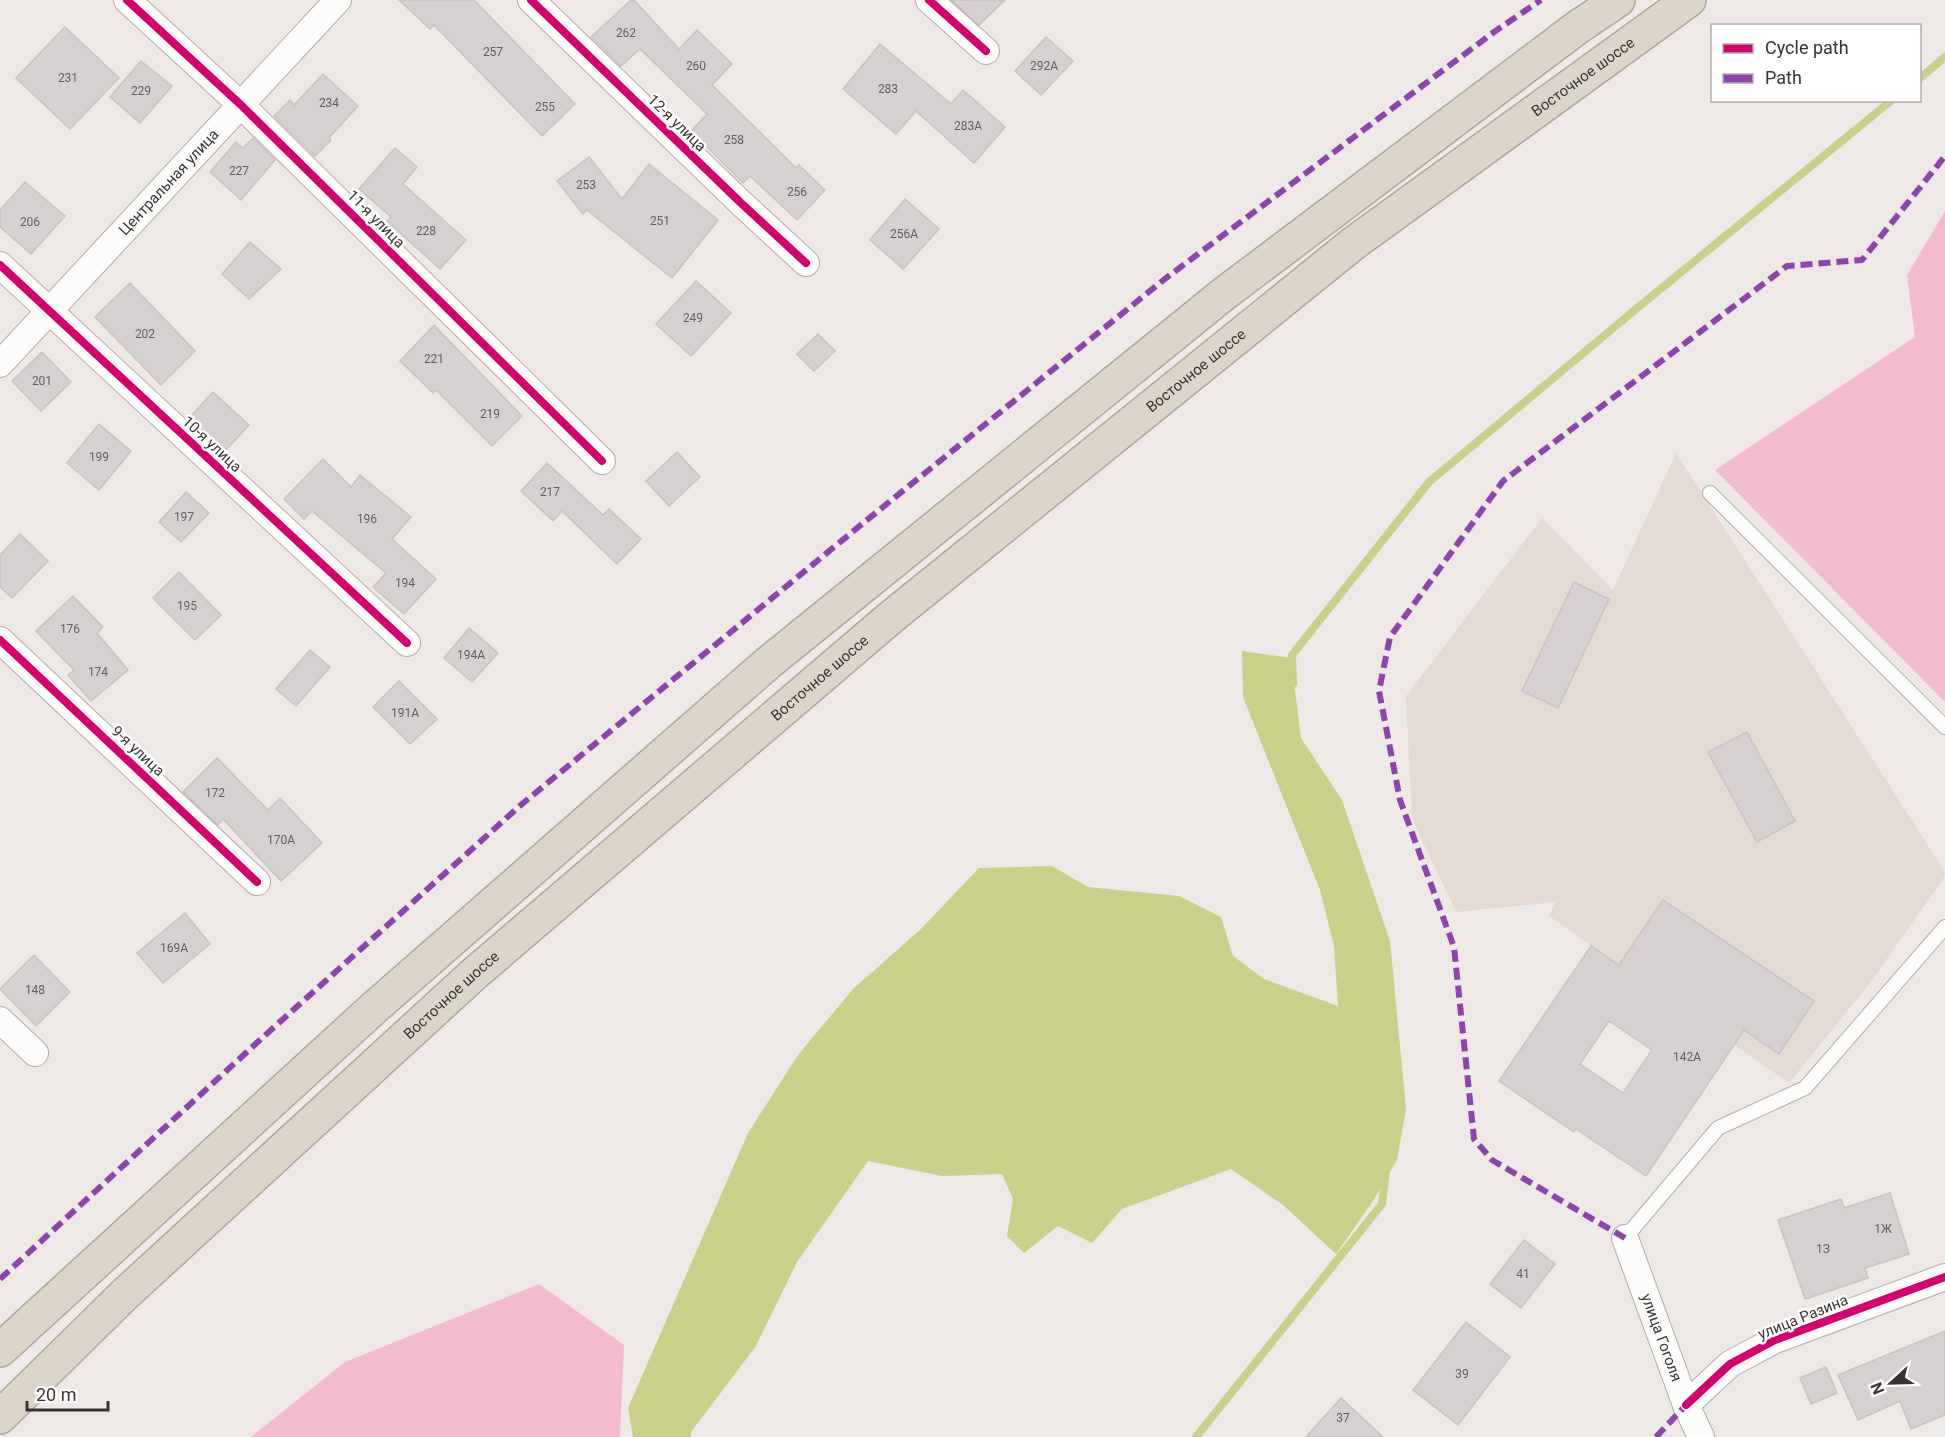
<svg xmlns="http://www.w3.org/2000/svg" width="1945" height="1437" font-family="Roboto,sans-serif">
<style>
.built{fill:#e4d9d3}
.green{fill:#f2bbce}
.water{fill:#c8d08a}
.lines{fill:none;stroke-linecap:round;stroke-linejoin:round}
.stream{stroke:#c8d08a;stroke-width:8}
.building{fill:#d6d1d0;stroke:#c8c4c2;stroke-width:1.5;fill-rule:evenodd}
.lane-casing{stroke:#b0acaa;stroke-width:16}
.street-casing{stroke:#b0acaa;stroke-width:28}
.highway-casing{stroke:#afa799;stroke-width:36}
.lane{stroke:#fcfcfb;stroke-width:14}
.street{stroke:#fcfcfb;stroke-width:26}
.highway{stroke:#dcd6ca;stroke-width:33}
.quiet{stroke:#8e44ad;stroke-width:6;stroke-dasharray:12 6;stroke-linecap:butt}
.cycleway-casing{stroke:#fff;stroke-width:11}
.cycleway{stroke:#d6006c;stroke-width:8}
.labels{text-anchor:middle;stroke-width:5;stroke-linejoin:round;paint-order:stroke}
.number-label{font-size:12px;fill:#625e5c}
.street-label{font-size:15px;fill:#383432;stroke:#fff}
</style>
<rect width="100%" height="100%" fill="#eee9e6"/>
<path class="built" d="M 1676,453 L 1945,872 L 1945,876 L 1870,983 L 1789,1083 L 1549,916 L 1555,902 L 1456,912 L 1412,819 L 1406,696 L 1542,518 L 1613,590 Z"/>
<g class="green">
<path d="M 1945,211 L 1945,702 L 1715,470 L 1915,337 L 1907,275 Z"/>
<path d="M 539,1284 L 624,1345 L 620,1437 L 251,1437 L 345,1362 Z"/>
</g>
<path class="water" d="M 1242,651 L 1291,658 L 1301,738 L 1342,800 L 1390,941 L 1406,1109 L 1397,1160 L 1373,1201 L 1336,1254 L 1283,1205 L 1231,1169 L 1122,1209 L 1092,1243 L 1058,1226 L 1024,1253 L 1007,1236 L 1013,1199 L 1002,1174 L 942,1176 L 868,1161 L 797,1262 L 756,1346 L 691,1432 L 691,1437 L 633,1437 L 628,1408 L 748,1133 L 798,1055 L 854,988 L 921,929 L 979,868 L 1052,866 L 1088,887 L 1179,896 L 1221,917 L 1233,956 L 1264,979 L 1338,1006 L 1334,946 L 1320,890 L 1243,697 Z"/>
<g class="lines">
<g class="stream">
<path d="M 1920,78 L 1945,57"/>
<path d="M 1293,684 L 1292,655 L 1429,482 L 1636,309 L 1892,100"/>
<path d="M 1196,1437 L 1382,1204 L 1386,1170"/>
</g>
</g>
<g class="building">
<path d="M 399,0 L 474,0 L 575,104 L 542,136 L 434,25 L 430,29 Z"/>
<path d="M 631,0 L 634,0 L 679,49 L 697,30 L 732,64 L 712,85 L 796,168 L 799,165 L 825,190 L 797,220 L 750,176 L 743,183 L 691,131 L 707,114 L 640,49 L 621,66 L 591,37 Z"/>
<path d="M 951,0 L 1005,0 L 979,25 Z"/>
<path d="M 65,27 L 119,78 L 70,129 L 16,78 Z"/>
<path d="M 1046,37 L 1073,61 L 1041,95 L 1015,71 Z"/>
<path d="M 880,44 L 951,104 L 963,90 L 1005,127 L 974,163 L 916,111 L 896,134 L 843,89 Z"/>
<path d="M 141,61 L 172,86 L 140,123 L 110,97 Z"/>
<path d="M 323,74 L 358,106 L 329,138 L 331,140 L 315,156 L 274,116 L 290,100 L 294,105 Z"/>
<path d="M 253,138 L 275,160 L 241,200 L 210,172 L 236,142 L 243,148 Z"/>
<path d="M 395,148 L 417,167 L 403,184 L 466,240 L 440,269 L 387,221 L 391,217 L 359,189 Z"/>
<path d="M 589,157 L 622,199 L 649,164 L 718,220 L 672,278 L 587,210 L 583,214 L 557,181 Z"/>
<path d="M 25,182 L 65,216 L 31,254 L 0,227 L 0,210 Z"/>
<path d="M 905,199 L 939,229 L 903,269 L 870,240 Z"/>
<path d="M 250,242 L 281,269 L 249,299 L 222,274 Z"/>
<path d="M 696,281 L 731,313 L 691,356 L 656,324 Z"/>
<path d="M 130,283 L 195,351 L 161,385 L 95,317 Z"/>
<path d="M 434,325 L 522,416 L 492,446 L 436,390 L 433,393 L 400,361 Z"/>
<path d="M 818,334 L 835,351 L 814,371 L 797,354 Z"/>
<path d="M 42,352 L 71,382 L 41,411 L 12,381 Z"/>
<path d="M 213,392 L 249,425 L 224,452 L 188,419 Z"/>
<path d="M 99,424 L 131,451 L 99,490 L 67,463 Z"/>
<path d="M 677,452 L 700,477 L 669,506 L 646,481 Z"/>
<path d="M 323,459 L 351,487 L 360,475 L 411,517 L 392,539 L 436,579 L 404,614 L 373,587 L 386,573 L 312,511 L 304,519 L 284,499 Z"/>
<path d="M 547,463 L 603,515 L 609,509 L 641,539 L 617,564 L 562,511 L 553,521 L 521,491 Z"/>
<path d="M 186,492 L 209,513 L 181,542 L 159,522 Z"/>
<path d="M 20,534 L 48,561 L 12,598 L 0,587 L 0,555 Z"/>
<path d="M 179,572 L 221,615 L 195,640 L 153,598 Z"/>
<path d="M 1574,582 L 1609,599 L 1558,708 L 1522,691 Z"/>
<path d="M 73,596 L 103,627 L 97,633 L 128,670 L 91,701 L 68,675 L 74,670 L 36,631 Z"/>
<path d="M 469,628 L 498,653 L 472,682 L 444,658 Z"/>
<path d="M 310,650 L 330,667 L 296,706 L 276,689 Z"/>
<path d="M 399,681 L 437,719 L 410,744 L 373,707 Z"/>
<path d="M 1747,732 L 1795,821 L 1757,842 L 1708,752 Z"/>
<path d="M 217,758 L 268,810 L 280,798 L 322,843 L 281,881 L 223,819 L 218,825 L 183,792 Z"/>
<path d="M 1663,900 L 1814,1001 L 1779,1054 L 1744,1030 L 1646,1176 L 1576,1129 L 1574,1132 L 1499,1081 L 1591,946 L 1619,965 ZM 1609,1021 L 1652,1050 L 1623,1093 L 1580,1064 Z"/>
<path d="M 185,913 L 210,944 L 163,983 L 137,953 Z"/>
<path d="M 34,955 L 70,992 L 36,1026 L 0,989 Z"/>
<path d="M 1890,1193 L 1909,1254 L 1865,1268 L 1868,1278 L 1805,1299 L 1778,1220 L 1841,1199 L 1844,1208 Z"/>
<path d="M 1524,1240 L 1555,1264 L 1521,1308 L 1490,1284 Z"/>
<path d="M 1466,1322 L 1510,1357 L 1458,1425 L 1413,1390 Z"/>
<path d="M 1945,1331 L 1945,1415 L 1911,1429 L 1900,1401 L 1858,1420 L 1838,1375 Z"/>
<path d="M 1826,1367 L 1837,1393 L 1811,1404 L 1800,1378 Z"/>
<path d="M 1341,1398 L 1383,1437 L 1306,1437 Z"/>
</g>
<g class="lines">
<defs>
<g id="lane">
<path d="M 1710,493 L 1945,727"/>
<path d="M 1625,1238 L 1718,1128 L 1805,1088 L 1945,927"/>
</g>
<g id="street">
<path d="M 127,0 L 241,105 L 602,461"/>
<path d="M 531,0 L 741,203 L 806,263"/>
<path d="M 929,0 L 986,51"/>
<path d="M 0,265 L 407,643"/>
<path id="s1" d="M 0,364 L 338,0"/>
<path d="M 0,640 L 257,882"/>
<path d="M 0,1020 L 35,1053"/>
<path id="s2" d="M 1625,1238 L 1686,1405 L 1701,1437"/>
<path d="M 1686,1405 L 1730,1364 L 1775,1340 L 1945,1277"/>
</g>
<g id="highway">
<path d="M 0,1350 L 375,1007 L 768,663 L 1225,293 L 1578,27 L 1618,0"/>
<path id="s3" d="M 0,1417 L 124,1295 L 474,974 L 890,618 L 1354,243 L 1689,0"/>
</g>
</defs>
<use href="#lane" class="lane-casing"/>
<use href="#street" class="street-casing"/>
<use href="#highway" class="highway-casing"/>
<use href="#lane" class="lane"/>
<use href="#street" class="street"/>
<use href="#highway" class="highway"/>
<g class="quiet">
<path d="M 1625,1238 L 1492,1160 L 1474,1139 L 1454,947 L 1400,800 L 1379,691 L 1390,637 L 1503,481 L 1787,266 L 1862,260 L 1945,156"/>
<path d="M 0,1279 L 261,1039 L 522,804 L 862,524 L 1166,278 L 1494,32 L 1541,0"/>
<path d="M 1656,1437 L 1686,1405"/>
</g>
<defs>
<g id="cycleway">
<path d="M 127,0 L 241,105 L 602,461"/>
<path d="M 531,0 L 741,203 L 806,263"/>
<path d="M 929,0 L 986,51"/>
<path d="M 0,265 L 407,643"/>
<path d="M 0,640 L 257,882"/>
<path d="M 1686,1405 L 1730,1364 L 1775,1340 L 1945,1277"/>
</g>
</defs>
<use href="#cycleway" class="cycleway-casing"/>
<use href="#cycleway" class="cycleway"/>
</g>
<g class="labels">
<g class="number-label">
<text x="626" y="37">262</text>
<text x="493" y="56">257</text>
<text x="696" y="70">260</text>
<text x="1044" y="70">292А</text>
<text x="68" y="82">231</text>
<text x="888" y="93">283</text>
<text x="141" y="95">229</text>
<text x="329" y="107">234</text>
<text x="545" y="111">255</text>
<text x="968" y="130">283А</text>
<text x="734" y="144">258</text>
<text x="239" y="175">227</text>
<text x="586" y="189">253</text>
<text x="797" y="196">256</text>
<text x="660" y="225">251</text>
<text x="30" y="226">206</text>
<text x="426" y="235">228</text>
<text x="904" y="238">256А</text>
<text x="693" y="322">249</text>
<text x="145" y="338">202</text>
<text x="434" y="363">221</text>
<text x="42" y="385">201</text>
<text x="490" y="418">219</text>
<text x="99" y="461">199</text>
<text x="550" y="496">217</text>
<text x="184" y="521">197</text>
<text x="367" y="523">196</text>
<text x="405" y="587">194</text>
<text x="187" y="610">195</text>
<text x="70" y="633">176</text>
<text x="471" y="659">194А</text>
<text x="98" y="676">174</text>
<text x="405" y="717">191А</text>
<text x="215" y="797">172</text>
<text x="281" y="844">170А</text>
<text x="174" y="952">169А</text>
<text x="35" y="994">148</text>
<text x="1687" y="1061">142А</text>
<text x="1883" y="1233">1Ж</text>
<text x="1823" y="1253">1З</text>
<text x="1523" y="1278">41</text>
<text x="1462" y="1378">39</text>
<text x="1343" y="1422">37</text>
</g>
<g class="street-label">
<text dy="5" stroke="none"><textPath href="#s3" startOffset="2076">Восточное шоссе</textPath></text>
<text transform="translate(677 123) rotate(44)" y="5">12-я улица</text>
<text dy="5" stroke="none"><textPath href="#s1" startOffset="248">Центральная улица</textPath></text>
<text transform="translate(376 219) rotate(45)" y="5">11-я улица</text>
<text dy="5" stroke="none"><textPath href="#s3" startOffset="1590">Восточное шоссе</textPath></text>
<text transform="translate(212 444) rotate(43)" y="5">10-я улица</text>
<text dy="5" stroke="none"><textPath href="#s3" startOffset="1104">Восточное шоссе</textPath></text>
<text transform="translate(138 751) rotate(43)" y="5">9-я улица</text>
<text dy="5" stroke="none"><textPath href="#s3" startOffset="618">Восточное шоссе</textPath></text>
<text transform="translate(1803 1317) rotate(-22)" y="5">улица Разина</text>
<text dy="5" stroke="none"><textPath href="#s2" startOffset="106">улица Гоголя</textPath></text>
</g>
</g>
<rect x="1711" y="24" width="210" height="78" fill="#ffffff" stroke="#afaead" stroke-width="1.5"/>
<rect x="1723" y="44" width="30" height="9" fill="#d6006c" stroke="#afaead" stroke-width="1.5"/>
<text x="1765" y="54" font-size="18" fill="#383432">Cycle path</text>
<rect x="1723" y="74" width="30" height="9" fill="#8e44ad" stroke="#afaead" stroke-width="1.5"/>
<text x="1765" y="84" font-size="18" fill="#383432">Path</text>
<g transform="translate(1891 1383) rotate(248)" stroke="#ffffff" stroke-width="4.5" paint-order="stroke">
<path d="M0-4.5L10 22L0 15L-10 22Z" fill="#383432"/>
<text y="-9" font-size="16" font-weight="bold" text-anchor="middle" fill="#383432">N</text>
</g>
<path d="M27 1401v9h81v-9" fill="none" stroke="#383432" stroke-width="3"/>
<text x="36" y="1401" font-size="18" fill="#383432" stroke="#ffffff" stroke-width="4.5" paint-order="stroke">20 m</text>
</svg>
